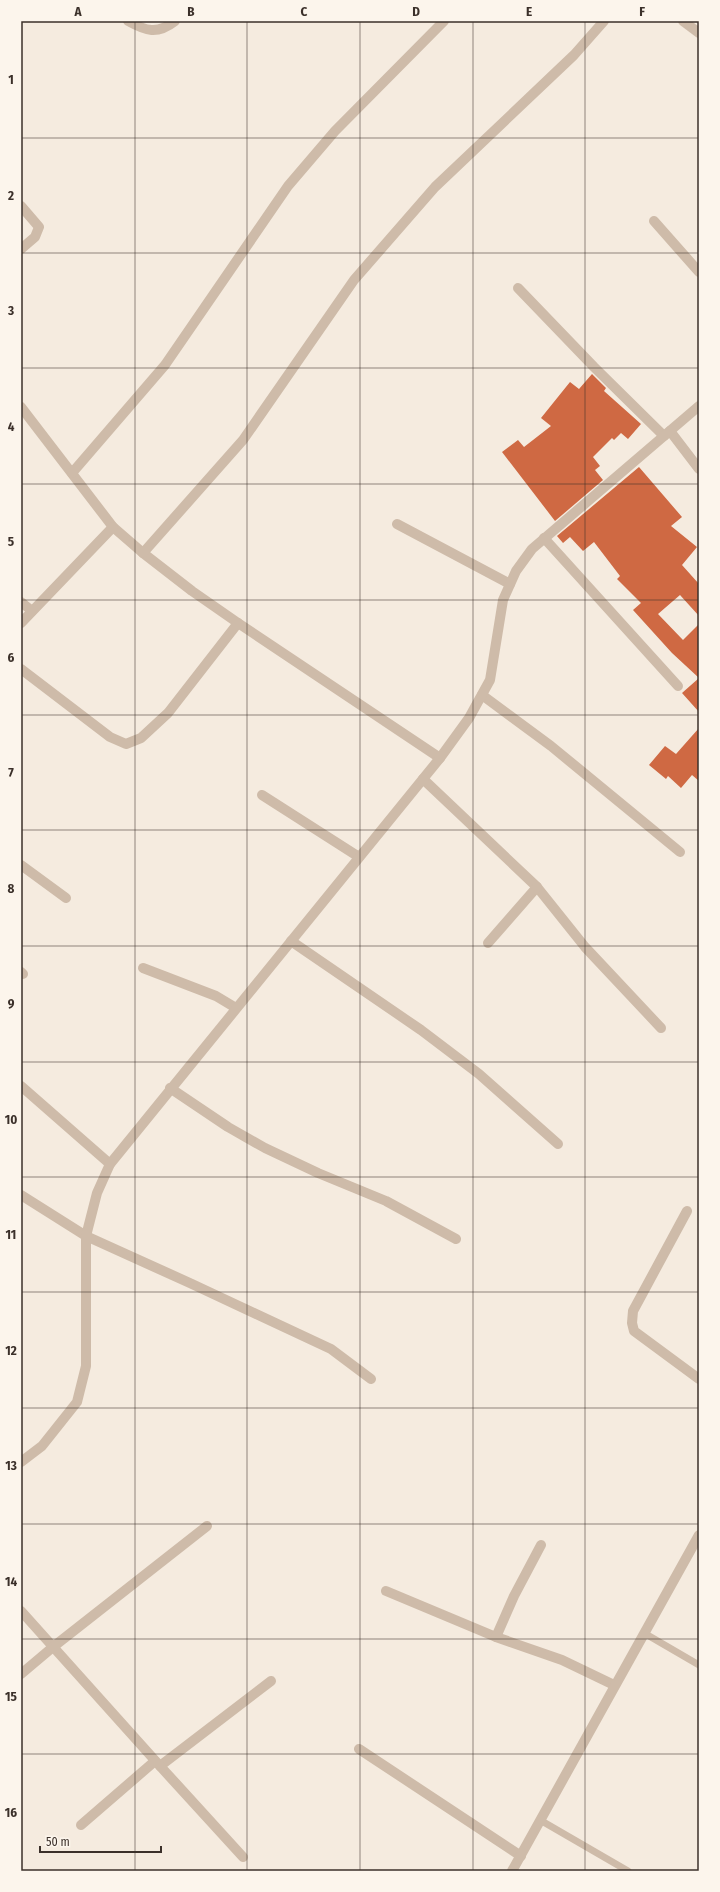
<svg xmlns="http://www.w3.org/2000/svg" width="720" height="1892" font-family="'Fira Sans Condensed',sans-serif">
<style>
.building{fill:#cf6943}
.lines{fill:none;stroke-linecap:round;stroke-linejoin:round}
.lane{stroke:#cebba9;stroke-width:7}
.street{stroke:#cebba9;stroke-width:10}
.grid{fill:none;stroke:#3b302a;stroke-width:1;stroke-opacity:0.55}
.neatline{fill:none;stroke:#3b302a;stroke-width:1.5}
.grid-label{font-size:13px;text-anchor:middle;font-weight:bold;fill:#3b302a}
</style>
<rect width="100%" height="100%" fill="#f5ebdf"/>
<g class="building">
<path d="M 592,374 L 606,388 L 604,391 L 641,424 L 628,439 L 621,433 L 614,440 L 612,438 L 593,457 L 600,466 L 595,470 L 603,480 L 555,521 L 502,452 L 518,440 L 524,447 L 551,426 L 541,418 L 570,382 L 579,389 Z"/>
<path d="M 639,467 L 682,517 L 671,526 L 697,547 L 682,565 L 699,584 L 699,616 L 680,595 L 658,614 L 683,640 L 699,624 L 699,712 L 682,693 L 699,678 L 672,653 L 633,610 L 641,603 L 617,579 L 620,576 L 594,542 L 583,551 L 570,537 L 563,543 L 557,536 Z"/>
<path d="M 699,728 L 699,781 L 692,775 L 681,788 L 668,776 L 666,779 L 649,765 L 665,746 L 676,754 Z"/>
</g>
<g class="lines">
<g class="lane">
<path d="M 644,1633 L 699,1665"/>
<path d="M 540,1820 L 628,1871"/>
</g>
<g class="street">
<path d="M 128,21 C 146,31 157,35 175,21"/>
<path d="M 683,21 L 699,33"/>
<path d="M 21,206 L 39,227 L 35,237 L 21,249"/>
<path d="M 654,221 L 699,272"/>
<path d="M 518,288 L 594,367 L 664,436"/>
<path d="M 21,407 L 113,527 L 143,553 L 192,591 L 238,623 L 440,758"/>
<path d="M 670,431 L 699,469"/>
<path d="M 72,473 L 165,365 L 288,186 L 335,131 L 444,21"/>
<path d="M 397,524 L 510,584"/>
<path d="M 544,538 L 678,686"/>
<path d="M 143,553 L 243,440 L 354,280 L 435,187 L 574,55 L 604,21"/>
<path d="M 21,602 L 32,611"/>
<path d="M 21,623 L 113,527"/>
<path d="M 21,669 L 110,737 L 126,744 L 141,738 L 168,713 L 238,623"/>
<path d="M 482,695 L 551,746 L 680,852"/>
<path d="M 423,779 L 537,887 L 585,947 L 661,1028"/>
<path d="M 262,795 L 359,857"/>
<path d="M 21,865 L 66,898"/>
<path d="M 291,941 L 421,1030 L 479,1074 L 558,1144"/>
<path d="M 488,943 L 537,887"/>
<path d="M 143,968 L 216,996 L 236,1008"/>
<path d="M 21,972 L 23,974"/>
<path d="M 21,1086 L 110,1164"/>
<path d="M 170,1088 L 228,1127 L 265,1148 L 318,1173 L 386,1201 L 456,1239"/>
<path d="M 21,1195 L 86,1236 L 192,1284 L 331,1349 L 371,1379"/>
<path d="M 687,1211 L 633,1311 L 632,1323 L 634,1331 L 699,1379"/>
<path d="M 21,1462 L 42,1446 L 77,1402 L 86,1366 L 86,1236 L 97,1193 L 110,1164 L 440,758 L 469,718 L 490,680 L 503,600 L 516,571 L 532,549 L 699,406"/>
<path d="M 386,1591 L 496,1637 L 562,1660 L 614,1685"/>
<path d="M 21,1611 L 160,1766 L 271,1681"/>
<path d="M 496,1637 L 514,1596 L 541,1545"/>
<path d="M 21,1674 L 53,1647 L 207,1526"/>
<path d="M 359,1749 L 521,1856"/>
<path d="M 160,1766 L 243,1857"/>
<path d="M 81,1825 L 155,1761"/>
<path d="M 512,1871 L 699,1535"/>
</g>
</g>
<path class="grid" d="M 135,21 L 135,1871M 247,21 L 247,1871M 360,21 L 360,1871M 473,21 L 473,1871M 585,21 L 585,1871M 21,138 L 699,138M 21,253 L 699,253M 21,368 L 699,368M 21,484 L 699,484M 21,600 L 699,600M 21,715 L 699,715M 21,830 L 699,830M 21,946 L 699,946M 21,1062 L 699,1062M 21,1177 L 699,1177M 21,1292 L 699,1292M 21,1408 L 699,1408M 21,1524 L 699,1524M 21,1639 L 699,1639M 21,1754 L 699,1754"/>
<rect width="720" height="1892" fill="none" stroke="#fcf5ec" stroke-width="44"/>
<path d="M40 1846v6h121v-6" fill="none" stroke="#3b302a" stroke-width="2"/>
<text x="46" y="1846" font-size="12" fill="#3b302a" stroke="#fcf5ec" stroke-width="3" paint-order="stroke">50 m</text>
<rect x="22" y="22" width="676" height="1848" class="neatline"/>
<g class="grid-label">
<text x="78" y="16">A</text>
<text x="191" y="16">B</text>
<text x="304" y="16">C</text>
<text x="416" y="16">D</text>
<text x="529" y="16">E</text>
<text x="642" y="16">F</text>
<text x="11" y="84">1</text>
<text x="11" y="200">2</text>
<text x="11" y="315">3</text>
<text x="11" y="431">4</text>
<text x="11" y="546">5</text>
<text x="11" y="662">6</text>
<text x="11" y="777">7</text>
<text x="11" y="893">8</text>
<text x="11" y="1008">9</text>
<text x="11" y="1124">10</text>
<text x="11" y="1239">11</text>
<text x="11" y="1355">12</text>
<text x="11" y="1470">13</text>
<text x="11" y="1586">14</text>
<text x="11" y="1701">15</text>
<text x="11" y="1817">16</text>
</g>
</svg>
